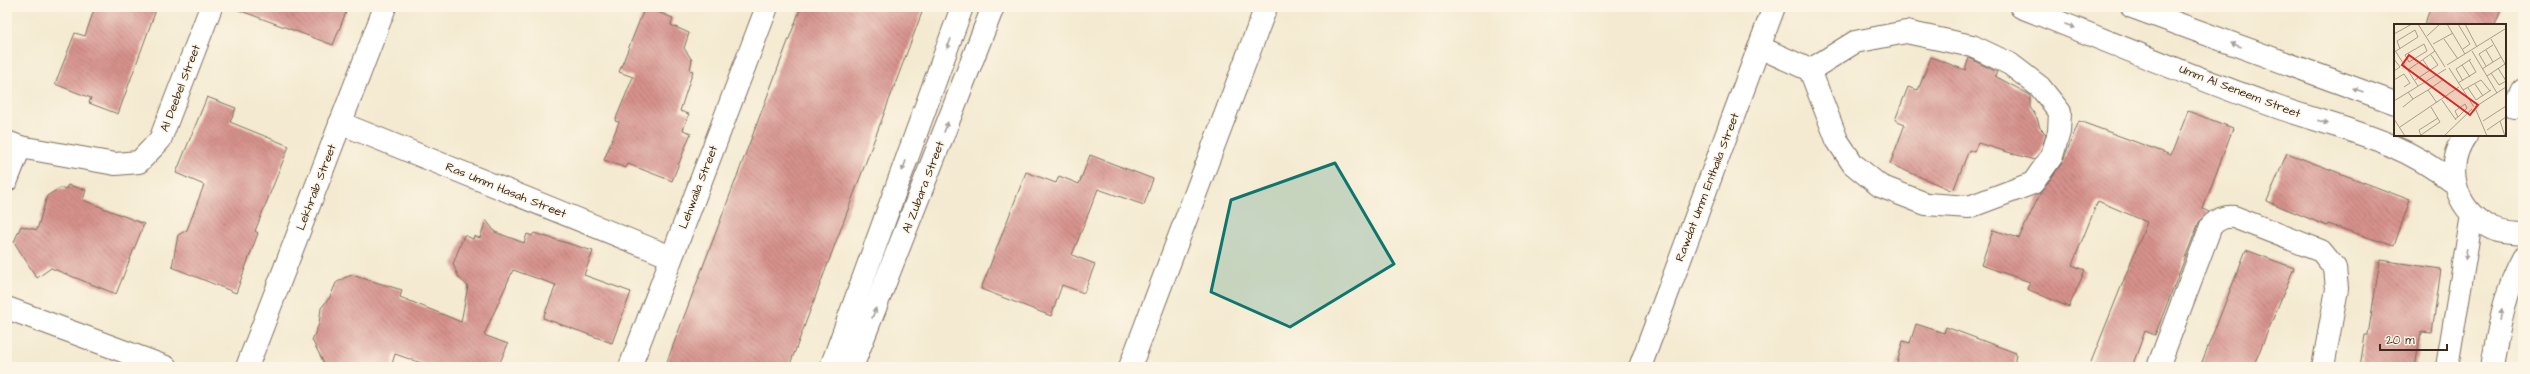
<svg xmlns="http://www.w3.org/2000/svg" width="2530" height="374" font-family="'Architects Daughter',sans-serif">
<style>
.building{fill:url(#building-back-hatch)}
.lines{fill:none;stroke-linecap:round;stroke-linejoin:round}
.minor-casing{stroke:#7c6d5d;stroke-width:24}
.major-casing{stroke:#7c6d5d;stroke-width:24}
.minor{stroke:#fff;stroke-width:22}
.major{stroke:#fff;stroke-width:22}
.oneway{fill:#a79f9a}
.marked{fill:#0f766e;fill-opacity:0.2;stroke:#0f766e;stroke-width:3;stroke-linejoin:round}
.labels{text-anchor:middle;stroke-width:3;stroke-linejoin:round;paint-order:stroke}
.street-label{font-size:12px;fill:#3b2a1e;stroke:#fcf5e5}
.inset-road{fill:none;stroke:#aa9d89;stroke-width:1}
.view{fill:#d62828;fill-opacity:0.15;stroke:#d62828;stroke-width:2}
.inset-edge{fill:none;stroke:#3b2a1e;stroke-width:2}
</style>
<defs>
<pattern id="building-back-hatch" width="6" height="6" patternUnits="userSpaceOnUse"><rect width="6" height="6" fill="#d6918c"/><path d="M-1 5l2 2M0 0l6 6M5-1l2 2" fill="none" stroke="#af7772"/></pattern>
</defs>
<rect width="100%" height="100%" fill="#fcf5e5"/>
<filter id="ink" filterUnits="userSpaceOnUse"><feTurbulence type="fractalNoise" baseFrequency=".025" numOctaves="2"/><feDisplacementMap in="SourceGraphic" scale="8" xChannelSelector="R" yChannelSelector="G"/><feConvolveMatrix kernelMatrix="1 2 1 2 8 2 1 2 1" color-interpolation-filters="sRGB"/></filter>
<filter id="wash" filterUnits="userSpaceOnUse"><feTurbulence type="fractalNoise" baseFrequency=".012" numOctaves="4" result="noise"/><feDisplacementMap in="SourceGraphic" scale="16" xChannelSelector="R" yChannelSelector="G"/><feGaussianBlur stdDeviation="0.9" result="paint"/><feColorMatrix in="noise" values="0 0 0 0 0 0 0 0 0 0 0 0 0 0 0 0 0 1.4 0 .05"/><feComposite in="paint" operator="in"/></filter>
<g filter="url(#wash)">
<rect width="100%" height="100%" fill="#f4ead1"/>
<g id="blocks">
<g class="building">
<path d="M 95,7 L 157,7 L 118,114 L 89,103 L 91,98 L 55,84 L 75,33 L 85,36 Z"/>
<path d="M 236,7 L 348,7 L 333,45 L 236,9 Z"/>
<path d="M 645,7 L 673,18 L 671,25 L 689,33 L 684,48 L 692,60 L 690,70 L 693,71 L 680,111 L 689,114 L 683,130 L 691,133 L 672,181 L 628,164 L 626,168 L 604,160 L 619,122 L 615,121 L 633,77 L 619,72 Z"/>
<path d="M 801,7 L 924,7 L 789,367 L 665,367 Z"/>
<path d="M 2431,7 L 2502,7 L 2495,25 L 2424,25 Z"/>
<path d="M 1931,57 L 1965,70 L 1969,58 L 1997,72 L 1995,76 L 2030,95 L 2030,107 L 2037,118 L 2040,128 L 2046,134 L 2041,151 L 2034,160 L 1978,143 L 1974,152 L 1969,150 L 1953,191 L 1890,164 L 1905,124 L 1895,120 L 1908,87 L 1918,90 Z"/>
<path d="M 207,97 L 236,108 L 230,122 L 289,146 L 255,231 L 258,233 L 236,293 L 172,267 L 178,235 L 187,230 L 204,185 L 176,173 Z"/>
<path d="M 2188,111 L 2233,128 L 2203,209 L 2209,212 L 2199,222 L 2155,335 L 2145,331 L 2132,367 L 2089,367 L 2147,222 L 2098,201 L 2072,265 L 2085,270 L 2069,307 L 2027,289 L 2030,282 L 1981,265 L 1993,230 L 2019,238 L 2041,192 L 2062,163 L 2079,121 L 2171,155 Z"/>
<path d="M 2287,153 L 2410,200 L 2394,246 L 2328,224 L 2327,226 L 2267,201 Z"/>
<path d="M 1090,155 L 1153,179 L 1144,205 L 1098,189 L 1072,255 L 1095,264 L 1084,293 L 1062,285 L 1051,316 L 981,289 L 1026,172 L 1056,183 L 1059,176 L 1079,184 Z"/>
<path d="M 68,185 L 86,190 L 83,200 L 144,224 L 116,294 L 51,268 L 37,278 L 14,242 L 21,226 L 37,230 L 47,196 L 60,188 L 66,189 Z"/>
<path d="M 486,220 L 495,232 L 524,243 L 527,234 L 532,236 L 534,233 L 593,251 L 584,275 L 631,292 L 612,343 L 543,318 L 556,285 L 513,270 L 484,335 L 508,344 L 498,367 L 433,367 L 395,354 L 391,367 L 326,367 L 312,340 L 319,324 L 321,308 L 330,297 L 336,283 L 344,278 L 352,275 L 402,290 L 400,297 L 461,322 L 468,286 L 459,278 L 453,264 L 464,235 L 473,239 L 474,236 L 480,238 Z"/>
<path d="M 2246,250 L 2294,268 L 2253,367 L 2200,367 Z"/>
<path d="M 2380,260 L 2441,269 L 2432,333 L 2421,332 L 2415,367 L 2360,367 L 2365,335 L 2368,335 Z"/>
<path d="M 1916,324 L 1944,333 L 1946,327 L 2016,353 L 2014,367 L 1896,367 L 1903,341 L 1910,343 Z"/>
</g>
</g>
</g>
<g filter="url(#ink)">
<use href="#blocks" fill-opacity="0" stroke="#7c6d5d" stroke-width="1"/>
<g class="lines">
<defs>
<g id="minor">
<path d="M 1759,47 L 1810,70 L 1837,140 L 1853,164 L 1880,186 L 1926,204 L 1969,207 L 2033,183 L 2052,156 L 2059,132 L 2060,112 L 2040,87 L 2010,64 L 1972,46 L 1906,32 L 1855,42 L 1810,70"/>
<path d="M 340,123 L 671,257"/>
<path d="M 7,142 L 20,147 L 115,164 L 139,162 L 160,140 L 211,7"/>
<path d="M 7,180 L 20,147"/>
<path d="M 7,308 L 166,367"/>
<path d="M 247,367 L 385,7"/>
<path d="M 630,367 L 767,7"/>
<path d="M 831,367 L 962,7"/>
<path d="M 852,367 L 993,7"/>
<path d="M 1130,367 L 1266,7"/>
<path d="M 1640,367 L 1774,7"/>
<path d="M 2158,367 L 2211,226 C 2218,219 2224,216 2234,217 L 2321,251 L 2335,268 L 2337,289 L 2323,367"/>
</g>
<g id="major">
<path d="M 2021,7 C 2106,40 2191,77 2277,107 C 2341,129 2400,139 2454,183"/>
<path d="M 2132,7 L 2395,103"/>
<path d="M 2515,107 L 2523,90"/>
<path d="M 2466,135 C 2444,166 2454,207 2487,226 C 2497,233 2511,233 2523,234"/>
<path d="M 2447,367 L 2472,215"/>
<path d="M 2492,367 C 2499,328 2504,293 2523,258"/>
</g>
</defs>
<use href="#minor" class="minor-casing"/>
<use href="#major" class="major-casing"/>
<use href="#minor" class="minor"/>
<use href="#major" class="major"/>
</g>
<defs><path id="oneway-solid" d="M-6-.8H1V-3.2L6.5 0L1 3.2V.8H-6Z"/></defs>
<g class="oneway">
<use href="#oneway-solid" transform="translate(2070 26) rotate(21)"/>
<use href="#oneway-solid" transform="translate(949 44) rotate(110)"/>
<use href="#oneway-solid" transform="translate(2236 45) rotate(-160)"/>
<use href="#oneway-solid" transform="translate(2358 90) rotate(-160)"/>
<use href="#oneway-solid" transform="translate(2323 122) rotate(18)"/>
<use href="#oneway-solid" transform="translate(946 127) rotate(-69)"/>
<use href="#oneway-solid" transform="translate(904 166) rotate(110)"/>
<use href="#oneway-solid" transform="translate(2466 254) rotate(98)"/>
<use href="#oneway-solid" transform="translate(874 313) rotate(-69)"/>
<use href="#oneway-solid" transform="translate(2501 315) rotate(-81)"/>
</g>
</g>
<path class="marked" d="M 1335,163 L 1394,264 L 1290,327 L 1211,292 L 1231,200 Z"/>
<g class="labels">
<g class="street-label">
<text transform="translate(180 88) rotate(-69)" y="4">Al Deebel Street</text>
<text transform="translate(2240 91) rotate(21)" y="4">Umm Al Seneem Street</text>
<text transform="translate(316 187) rotate(-69)" y="4">Lekhraib Street</text>
<text transform="translate(698 187) rotate(-69)" y="4">Lehwaila Street</text>
<text transform="translate(923 187) rotate(-69)" y="4">Al Zubara Street</text>
<text transform="translate(1707 187) rotate(-69)" y="4">Rawdat Umm Enthaila Street</text>
<text transform="translate(506 190) rotate(22)" y="4">Ras Umm Hasah Street</text>
</g>
</g>
<g transform="translate(2394 24)">
<rect width="112" height="112" fill="#f4ead1"/>
<path class="inset-road" d="M 24,0 L 51,43M 53,0 L 71,30M 64,0 L 76,20 L 69,25M 71,0 L 83,23M 0,10 L 18,0M 33,12 L 46,0M 50,15 L 64,35M 30,20 L 33,27 L 15,38 L 11,31 ZM 39,20 L 59,9M 0,25 L 24,62M 92,26 L 99,38M 2,27 L 24,13 L 21,6 L 3,17 L 6,25M 78,27 L 103,69M 0,35 L 6,43 L 0,47M 29,36 L 36,46M 53,41 L 111,5M 68,41 L 76,53M 92,42 L 85,30 L 99,21M 55,44 L 80,83M 104,44 L 112,57M 88,45 L 107,33M 14,46 L 41,27M 97,49 L 105,61 L 112,57M 93,52 L 111,40 L 97,15M 0,56 L 10,50 L 16,59 L 10,63M 21,56 L 44,41 L 37,31M 69,57 L 62,45 L 77,35M 64,59 L 82,48 L 75,36M 81,60 L 89,72M 74,64 L 82,76 L 97,66M 34,66 L 50,55M 69,66 L 87,56 L 96,67M 14,68 L 19,75 L 34,66 L 43,79M 48,76 L 62,96M 0,77 L 52,45M 9,83 L 19,75M 81,83 L 112,63M 82,86 L 93,112M 0,95 L 11,112M 61,95 L 64,93 L 73,84 L 71,80 L 61,87 L 64,93M 89,97 L 112,82M 106,97 L 111,112M 6,103 L 65,63M 93,106 L 112,93M 27,111 L 46,98 L 37,83M 27,112 L 25,106 L 44,94M 50,112 L 78,85"/>
<path class="view" d="M 15,31 L 84,81 L 76,91 L 8,41 Z"/>
<rect width="112" height="112" class="inset-edge"/>
</g>
<rect width="2530" height="374" fill="none" stroke="#fcf5e5" stroke-width="24"/>
<path d="M2380 344v6h67v-6" fill="none" stroke="#3b2a1e" stroke-width="2"/>
<text x="2386" y="344" font-size="12" fill="#3b2a1e" stroke="#fcf5e5" stroke-width="3" paint-order="stroke">20 m</text>
</svg>
